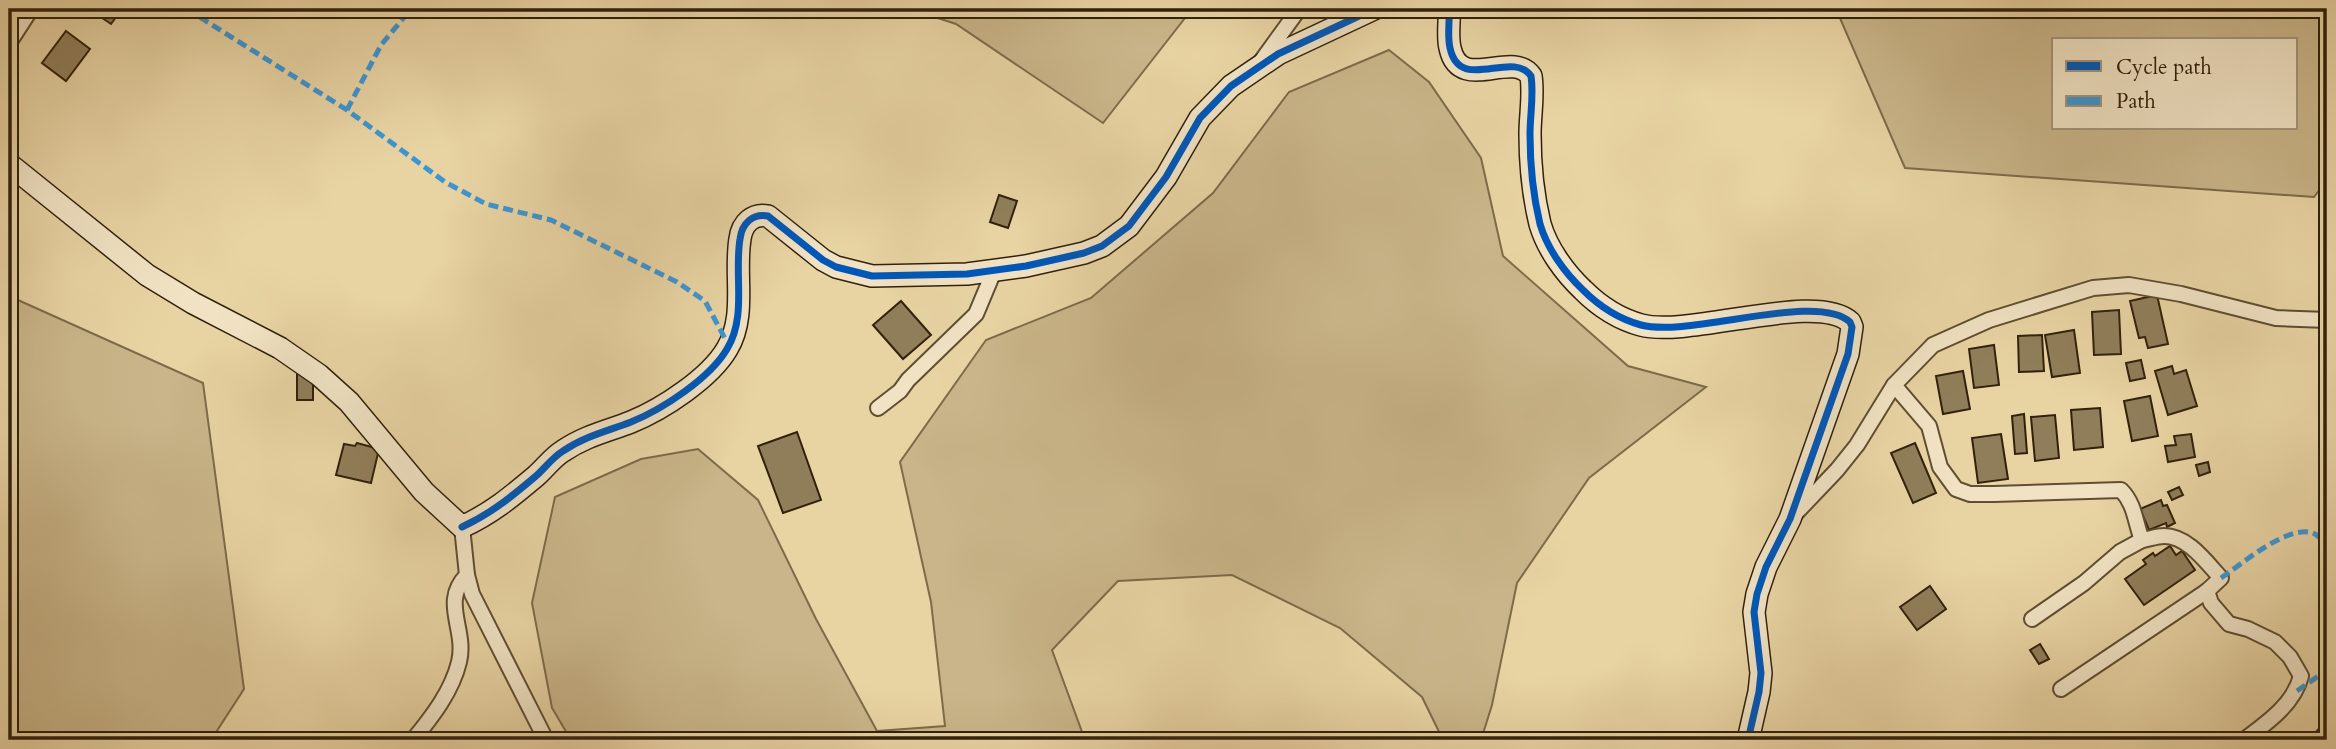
<svg xmlns="http://www.w3.org/2000/svg" width="2336" height="749" font-family="Cardo,serif">
<style>
.green{fill:#c9b589;stroke:#7d6b4a;stroke-width:2;fill-rule:evenodd}
.building{fill:#907e5a;stroke:#31210b;stroke-width:2}
.lines{fill:none;stroke-linecap:round;stroke-linejoin:round}
.street-casing{stroke:#5f4e31;stroke-width:18}
.secondary-casing{stroke:#31210b;stroke-width:24}
.street{stroke:#f0e2c3;stroke-width:14}
.secondary{stroke:#f0e2c3;stroke-width:21}
.quiet{stroke:#3d95d2;stroke-width:5;stroke-dasharray:10 5;stroke-linecap:butt}
.cycleway-casing{stroke:#f0e2c3;stroke-width:11}
.cycleway{stroke:#0057b8;stroke-width:7}
</style>
<rect width="100%" height="100%" fill="#e8d3a3"/>
<filter id="stains"><feTurbulence type="fractalNoise" baseFrequency=".00286" numOctaves="4"/><feColorMatrix values="0 0 0 0 .2 0 0 0 0 .09 0 0 0 0 .02 0 0 0 .5 -.17"/></filter>
<radialGradient id="worn" r=".72"><stop offset=".6" stop-color="#630" stop-opacity="0"/><stop offset="1" stop-color="#630" stop-opacity=".3"/></radialGradient>
<g class="green">
<path d="M 910,9 L 1192,9 L 1103,123 L 956,24 Z"/>
<path d="M 1836,9 L 2327,9 L 2327,180 L 2314,197 L 1905,168 ZM 2054,40 L 2296,40 L 2296,128 L 2054,128 Z"/>
<path d="M 1389,50 L 1429,82 L 1481,158 L 1503,256 L 1628,366 L 1706,387 L 1589,478 L 1517,583 L 1492,705 L 1481,740 L 1443,740 L 1422,697 L 1340,628 L 1232,575 L 1118,581 L 1052,650 L 1085,740 L 571,740 L 552,708 L 532,603 L 555,497 L 641,459 L 698,449 L 758,500 L 816,619 L 877,731 L 945,726 L 931,602 L 900,462 L 986,340 L 1091,298 L 1213,193 L 1289,92 Z"/>
<path d="M 9,296 L 203,383 L 244,689 L 211,740 L 9,740 Z"/>
</g>
<g class="building">
<path d="M 89,9 L 122,9 L 111,24 Z"/>
<path d="M 1499,9 L 1521,9 L 1504,18 Z"/>
<path d="M 66,31 L 90,49 L 66,81 L 42,63 Z"/>
<path d="M 999,195 L 1017,201 L 1008,228 L 990,222 Z"/>
<path d="M 2157,295 L 2168,344 L 2148,348 L 2145,337 L 2139,338 L 2130,301 Z"/>
<path d="M 901,301 L 931,335 L 903,359 L 873,325 Z"/>
<path d="M 2119,310 L 2121,354 L 2094,355 L 2092,312 Z"/>
<path d="M 2074,330 L 2080,373 L 2052,377 L 2045,335 Z"/>
<path d="M 2042,335 L 2044,371 L 2019,372 L 2018,336 Z"/>
<path d="M 1994,345 L 1999,385 L 1974,388 L 1969,349 Z"/>
<path d="M 2141,360 L 2145,378 L 2130,381 L 2126,363 Z"/>
<path d="M 2172,366 L 2174,374 L 2186,370 L 2197,406 L 2168,415 L 2155,371 Z"/>
<path d="M 1963,371 L 1970,409 L 1943,414 L 1936,376 Z"/>
<rect x="297" y="374" width="16" height="26"/>
<path d="M 2150,396 L 2158,436 L 2132,441 L 2124,401 Z"/>
<path d="M 2100,408 L 2103,447 L 2074,450 L 2071,410 Z"/>
<path d="M 2024,414 L 2027,453 L 2015,454 L 2012,416 Z"/>
<path d="M 2055,415 L 2059,458 L 2035,461 L 2031,417 Z"/>
<path d="M 797,432 L 821,500 L 783,513 L 758,446 Z"/>
<path d="M 2001,434 L 2008,479 L 1978,483 L 1972,438 Z"/>
<path d="M 2191,434 L 2195,457 L 2168,462 L 2165,446 L 2176,445 L 2174,436 Z"/>
<path d="M 357,443 L 379,449 L 371,483 L 336,475 L 344,444 L 355,446 Z"/>
<path d="M 1915,443 L 1936,493 L 1913,503 L 1891,453 Z"/>
<path d="M 2208,462 L 2210,472 L 2199,476 L 2196,465 Z"/>
<path d="M 2179,487 L 2183,495 L 2172,500 L 2168,492 Z"/>
<path d="M 2161,500 L 2163,506 L 2167,505 L 2175,523 L 2167,527 L 2166,523 L 2149,530 L 2140,509 Z"/>
<path d="M 2170,546 L 2176,555 L 2182,551 L 2195,570 L 2144,605 L 2125,579 L 2146,564 L 2143,560 L 2153,553 L 2155,556 Z"/>
<path d="M 1930,586 L 1946,609 L 1917,630 L 1900,607 Z"/>
<path d="M 2040,644 L 2049,659 L 2039,664 L 2030,650 Z"/>
<path d="M 2327,720 L 2327,737 L 2322,740 L 2315,733 Z"/>
</g>
<g class="lines">
<defs>
<g id="street">
<path d="M 9,43 L 31,9"/>
<path d="M 1262,60 L 1299,9"/>
<path d="M 1894,385 L 1929,426 L 1940,467 L 1956,489 L 1970,494 L 1994,494 L 2121,490 C 2135,504 2135,522 2142,540 L 2120,552 L 2084,583 L 2032,619"/>
<path d="M 878,408 L 900,391 L 908,380 L 976,314 L 994,271"/>
<path d="M 1796,513 L 1837,470 L 1857,445 L 1894,385 L 1933,345 L 1989,320 L 2093,288 L 2129,285 L 2181,294 L 2276,318 L 2327,320"/>
<path d="M 462,527 L 467,575 L 472,594 L 546,740"/>
<path d="M 2142,540 C 2149,539 2157,536 2164,536 C 2188,536 2206,562 2221,578 L 2207,591 L 2211,603 L 2229,624 L 2248,629 L 2275,642 L 2290,657 L 2301,676 C 2294,704 2267,723 2244,740"/>
<path d="M 2061,689 L 2207,591"/>
<path d="M 413,740 C 432,717 452,691 459,662 C 467,629 440,602 467,575"/>
</g>
<g id="secondary">
<path d="M 1449,9 C 1450,22 1447,35 1450,48 C 1460,94 1512,49 1531,76 C 1534,95 1530,115 1530,134 C 1530,163 1533,195 1540,224 C 1547,248 1564,272 1583,290 C 1599,306 1619,319 1641,325 C 1690,338 1816,291 1850,322 L 1852,327 L 1848,354 L 1790,519 L 1766,567 L 1757,594 L 1754,612 L 1761,673 L 1759,692 L 1748,740"/>
<path d="M 9,164 L 147,275 L 193,303 L 280,348 L 319,375 L 349,402 L 424,492 L 462,527 C 492,513 511,497 536,476 C 545,468 553,457 563,451 C 585,436 608,431 631,422 C 663,409 710,378 727,349 C 747,316 734,275 740,239 C 742,223 753,213 768,216 L 823,260 L 836,267 L 872,276 L 967,274 L 1026,266 L 1084,253 L 1102,246 L 1129,226 L 1166,177 L 1200,118 L 1231,86 L 1278,54 L 1374,9"/>
</g>
</defs>
<use href="#street" class="street-casing"/>
<use href="#secondary" class="secondary-casing"/>
<use href="#street" class="street"/>
<use href="#secondary" class="secondary"/>
<g class="quiet">
<path d="M 187,9 L 347,110 L 445,182 L 486,204 L 551,220 L 677,282 L 705,301 L 729,346"/>
<path d="M 347,110 L 381,45 L 411,9"/>
<path d="M 2221,578 C 2242,564 2290,522 2315,534 C 2320,537 2324,542 2327,546"/>
<path d="M 2297,691 L 2327,670"/>
</g>
<defs>
<g id="cycleway">
<path d="M 1449,9 C 1450,22 1447,35 1450,48 C 1460,94 1512,49 1531,76 C 1534,95 1530,115 1530,134 C 1530,163 1533,195 1540,224 C 1547,248 1564,272 1583,290 C 1599,306 1619,319 1641,325 C 1690,338 1816,291 1850,322 L 1852,327 L 1848,354 L 1790,519 L 1766,567 L 1757,594 L 1754,612 L 1761,673 L 1759,692 L 1748,740"/>
<path d="M 462,527 C 492,513 511,497 536,476 C 545,468 553,457 563,451 C 585,436 608,431 631,422 C 663,409 710,378 727,349 C 747,316 734,275 740,239 C 742,223 753,213 768,216 L 823,260 L 836,267 L 872,276 L 967,274 L 1026,266 L 1084,253 L 1102,246 L 1129,226 L 1166,177 L 1200,118 L 1231,86 L 1278,54 L 1374,9"/>
</g>
</defs>
<use href="#cycleway" class="cycleway-casing"/>
<use href="#cycleway" class="cycleway"/>
</g>
<rect width="2336" height="749" fill="none" stroke="#e8d3a3" stroke-width="35"/>
<rect x="10" y="10" width="2315" height="728" fill="none" stroke="#31210b" stroke-width="3.5"/>
<rect x="18" y="18" width="2301" height="714" fill="none" stroke="#31210b" stroke-width="2"/>
<rect x="2052" y="38" width="245" height="91" fill="#f0e2c3" stroke="#a49579" stroke-width="2"/>
<rect x="2066" y="61" width="35" height="10" fill="#0057b8" stroke="#a49579" stroke-width="2"/>
<text x="2116" y="74" font-size="21" fill="#31210b">Cycle path</text>
<rect x="2066" y="96" width="35" height="10" fill="#3d95d2" stroke="#a49579" stroke-width="2"/>
<text x="2116" y="108" font-size="21" fill="#31210b">Path</text>
<rect width="100%" height="100%" filter="url(#stains)"/>
<rect width="100%" height="100%" fill="url(#worn)"/>
</svg>
